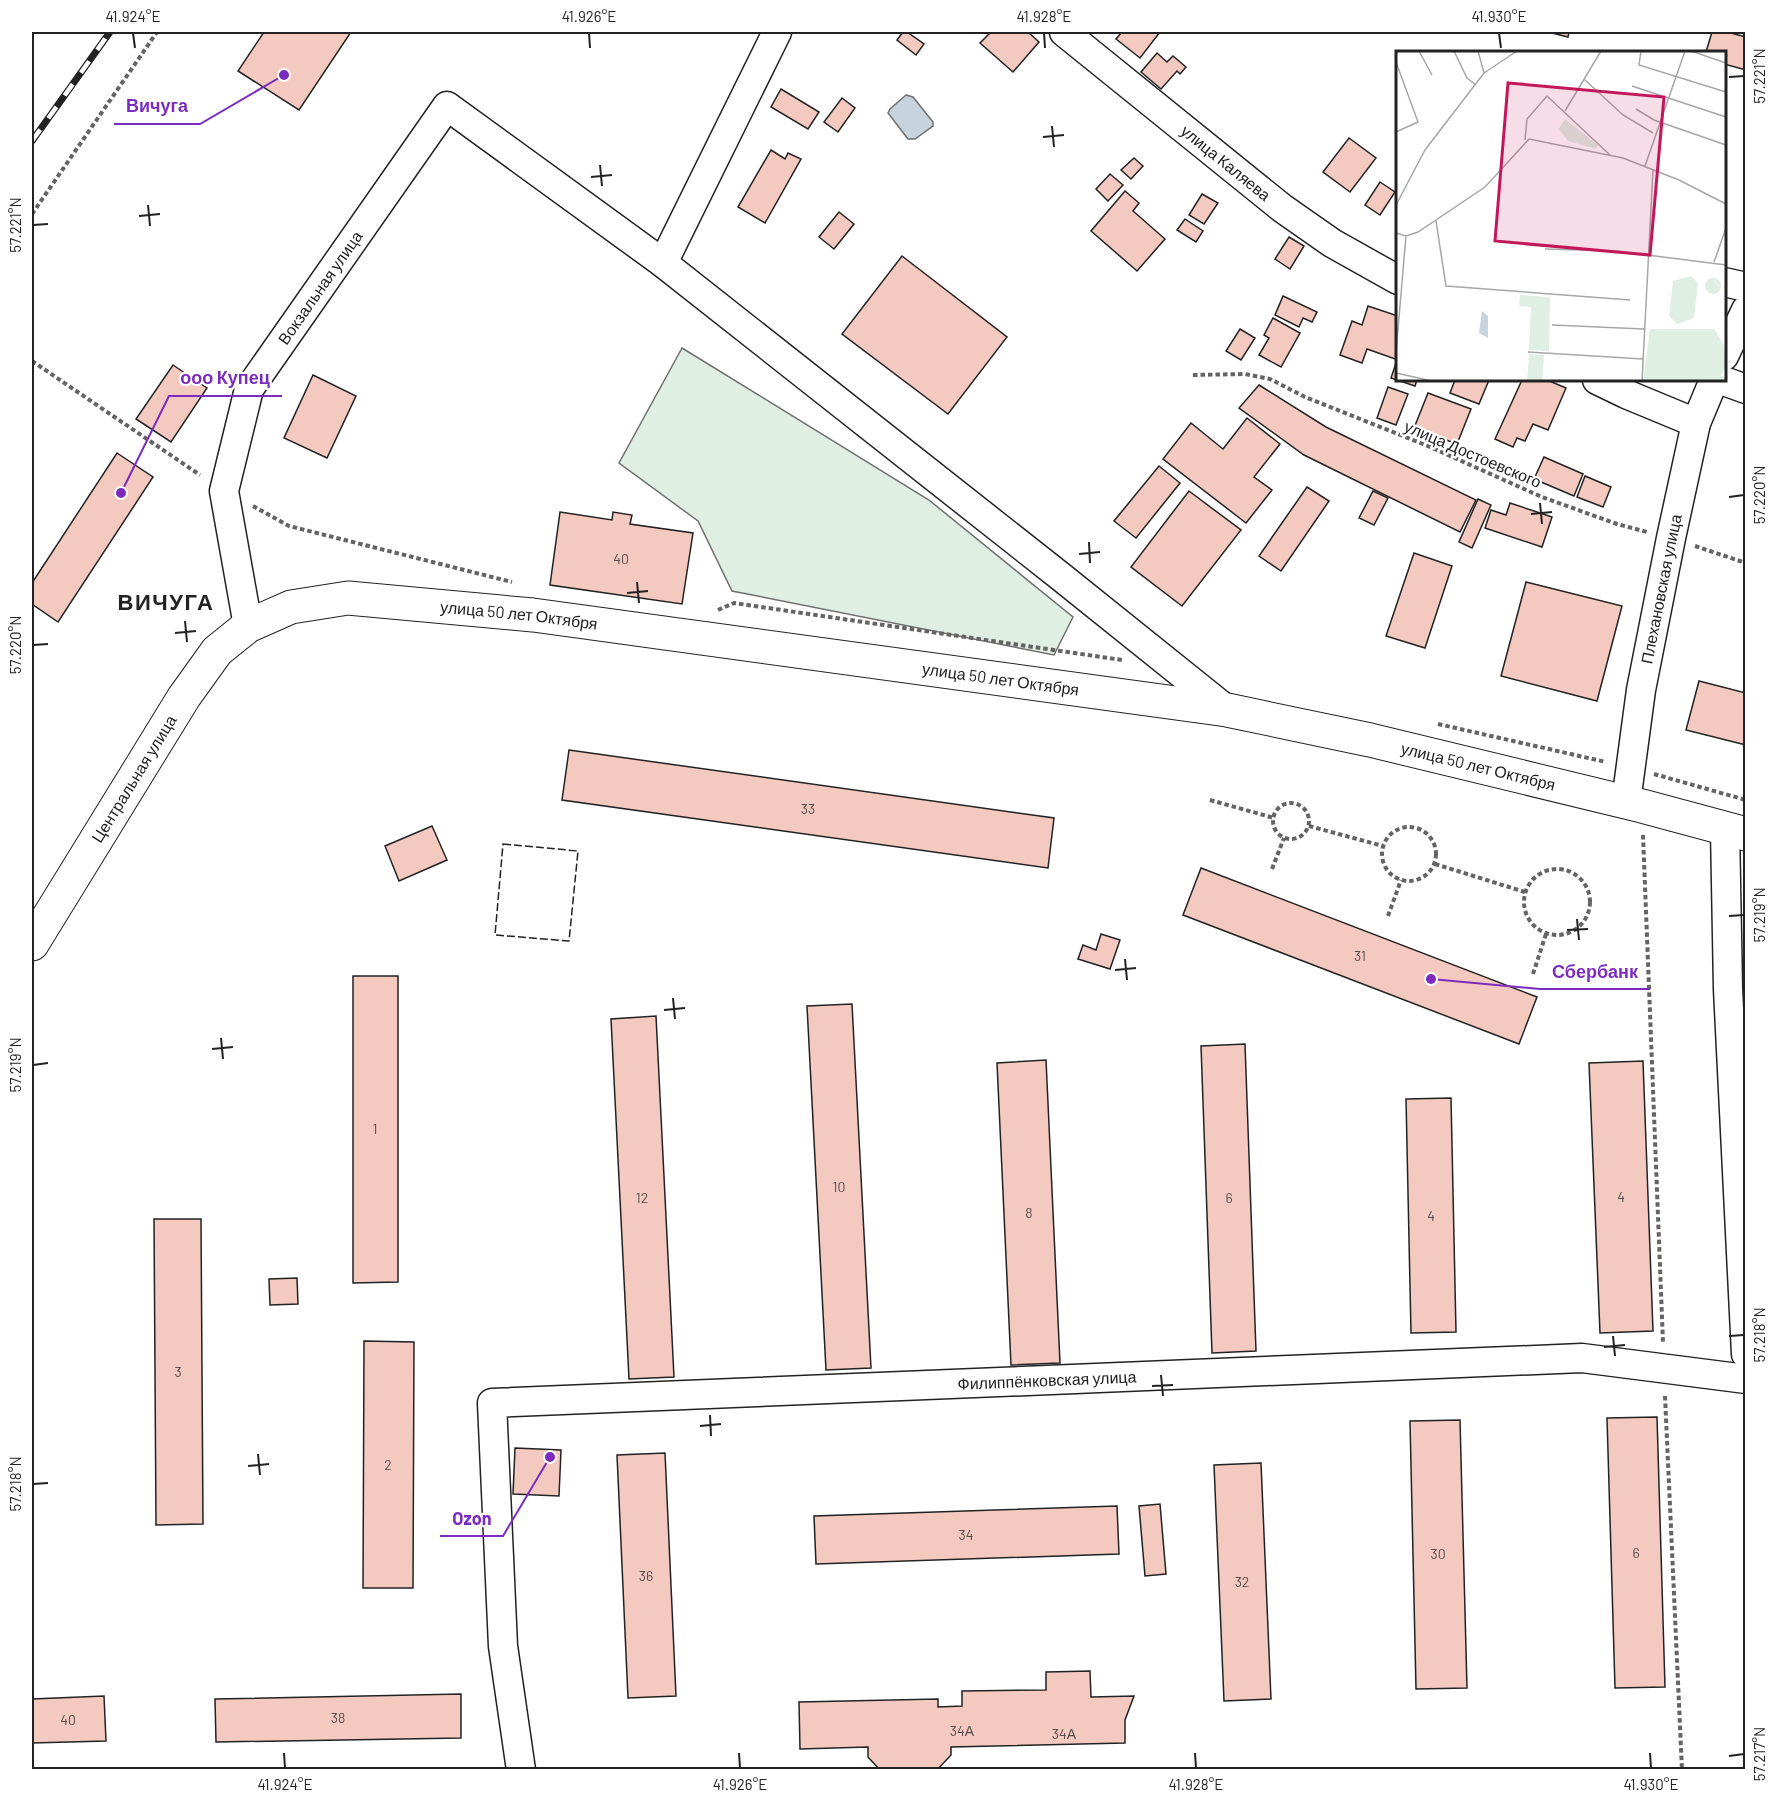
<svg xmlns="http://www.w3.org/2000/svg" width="1777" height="1801" font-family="Barlow,sans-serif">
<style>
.green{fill:#e0efe3;stroke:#6f6f6f;stroke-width:1.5}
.water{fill:#c7d3dd;stroke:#6f6f6f;stroke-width:1.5}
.building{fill:#f3c9c0;stroke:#222;stroke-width:1.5}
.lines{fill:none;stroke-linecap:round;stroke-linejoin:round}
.minor-casing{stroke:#222;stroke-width:31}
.major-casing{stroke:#222;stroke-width:35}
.path{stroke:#646464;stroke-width:4;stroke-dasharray:4.5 3;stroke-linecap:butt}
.minor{stroke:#fff;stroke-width:28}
.major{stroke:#fff;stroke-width:33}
.rail-casing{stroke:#222;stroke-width:7}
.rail{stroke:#fff;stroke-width:4.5;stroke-dasharray:14;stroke-linecap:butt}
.fence{stroke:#222;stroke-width:1.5;stroke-dasharray:8 3;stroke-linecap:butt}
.ticks{fill:none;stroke:#222;stroke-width:2}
.labels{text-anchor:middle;stroke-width:4.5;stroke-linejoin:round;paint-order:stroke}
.number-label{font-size:14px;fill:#564c4a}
.street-label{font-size:16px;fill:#222;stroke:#fff}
.district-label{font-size:22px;font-weight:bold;letter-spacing:1.5px;fill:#222;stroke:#fff}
.inset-road{fill:none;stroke:#a7a7a7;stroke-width:1.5}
.view{fill:#c2185b;fill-opacity:0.15;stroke:#c2185b;stroke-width:3}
.inset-edge{fill:none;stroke:#222;stroke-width:3}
.leader{fill:none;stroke:#7b2cbf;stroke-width:2}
.callout-dot{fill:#7b2cbf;stroke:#fff;stroke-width:2}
.callout-label{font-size:18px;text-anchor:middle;font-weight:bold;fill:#7b2cbf;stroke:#fff;stroke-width:4.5;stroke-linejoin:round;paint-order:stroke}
.neatline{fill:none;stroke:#222;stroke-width:2}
.ticks-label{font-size:15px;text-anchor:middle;fill:#222}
</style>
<rect width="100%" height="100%" fill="#fff"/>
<path class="green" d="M 682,348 L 929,500 L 1073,617 L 1054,655 L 732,591 L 698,521 L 619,463 Z"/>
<path class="water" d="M 906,95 L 913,97 L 933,122 L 933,126 L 915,139 L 908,139 L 888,113 L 890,109 Z"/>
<g class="building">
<path d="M 264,32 L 351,32 L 299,110 L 238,71 Z"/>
<path d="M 903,32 L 907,32 L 924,44 L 916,55 L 897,40 Z"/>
<path d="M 991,32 L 1028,32 L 1039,42 L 1013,72 L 980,43 Z"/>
<path d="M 1122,32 L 1160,32 L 1140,58 L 1116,39 Z"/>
<path d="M 1548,32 L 1569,32 L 1568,37 Z"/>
<path d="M 1712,32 L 1727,32 L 1746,37 L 1746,70 L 1724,64 L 1724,52 L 1706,52 Z"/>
<path d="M 1157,53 L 1167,62 L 1173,56 L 1186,67 L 1180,74 L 1177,71 L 1161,89 L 1141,72 Z"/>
<path d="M 781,89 L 819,112 L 808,129 L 771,107 Z"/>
<path d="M 842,98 L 855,108 L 838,132 L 824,122 Z"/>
<path d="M 1349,138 L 1376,158 L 1350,192 L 1323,172 Z"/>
<path d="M 771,150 L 785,159 L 788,153 L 801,159 L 765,223 L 738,207 Z"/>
<path d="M 1134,158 L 1143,166 L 1131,179 L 1121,170 Z"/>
<path d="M 1110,174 L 1123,185 L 1108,201 L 1096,189 Z"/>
<path d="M 1380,182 L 1395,192 L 1380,215 L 1365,205 Z"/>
<path d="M 1125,191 L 1139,203 L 1133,211 L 1165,239 L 1137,271 L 1091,231 Z"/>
<path d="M 1202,194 L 1218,203 L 1204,224 L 1189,215 Z"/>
<path d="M 839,212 L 854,224 L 834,249 L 819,237 Z"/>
<path d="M 1185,219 L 1203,231 L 1196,242 L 1177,230 Z"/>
<path d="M 1289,237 L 1304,246 L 1290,269 L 1275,259 Z"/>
<path d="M 902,256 L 1007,337 L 948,414 L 842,334 Z"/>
<path d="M 1283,296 L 1317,312 L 1312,322 L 1303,318 L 1299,327 L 1275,315 Z"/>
<path d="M 1368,306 L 1398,316 L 1398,360 L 1367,349 L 1362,363 L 1340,355 L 1352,321 L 1362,325 Z"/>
<path d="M 1273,318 L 1300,333 L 1281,367 L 1259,355 L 1269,338 L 1264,335 Z"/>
<path d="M 1240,329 L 1255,338 L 1241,360 L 1226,351 Z"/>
<path d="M 1396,363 L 1398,380 L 1417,380 L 1415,386 L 1391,378 Z"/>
<path d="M 173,365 L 207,388 L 171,442 L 136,419 Z"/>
<path d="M 313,375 L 356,396 L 327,458 L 284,438 Z"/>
<path d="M 1455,380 L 1489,380 L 1479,404 L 1450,393 Z"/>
<path d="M 1522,380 L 1547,380 L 1566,388 L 1548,430 L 1533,424 L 1525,441 L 1517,438 L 1513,447 L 1495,439 Z"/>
<path d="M 1259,385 L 1326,427 L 1476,500 L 1460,532 L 1304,455 L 1239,408 Z"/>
<path d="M 1388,387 L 1408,394 L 1396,425 L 1377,418 Z"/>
<path d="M 1428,393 L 1471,409 L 1457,444 L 1414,428 Z"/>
<path d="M 1247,418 L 1280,444 L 1254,477 L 1272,490 L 1246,523 L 1163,459 L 1191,423 L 1223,449 Z"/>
<path d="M 117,453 L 153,477 L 58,622 L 32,604 L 32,583 Z"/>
<path d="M 1544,457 L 1583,474 L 1574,496 L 1534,479 Z"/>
<path d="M 1159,466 L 1180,483 L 1136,538 L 1114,521 Z"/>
<path d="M 1585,476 L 1611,487 L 1603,507 L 1577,497 Z"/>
<path d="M 1307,487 L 1329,501 L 1281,571 L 1259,556 Z"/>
<path d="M 1189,491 L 1241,530 L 1182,606 L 1131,567 Z"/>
<path d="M 1373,491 L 1388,498 L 1374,525 L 1359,518 Z"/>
<path d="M 1478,499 L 1491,505 L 1472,548 L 1459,542 Z"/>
<path d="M 1510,503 L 1552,517 L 1542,547 L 1485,528 L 1491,510 L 1506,515 Z"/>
<path d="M 560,512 L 612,520 L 613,512 L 632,515 L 630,524 L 693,533 L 682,604 L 550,585 Z"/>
<path d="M 1414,553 L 1452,566 L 1425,648 L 1386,636 Z"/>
<path d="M 1526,582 L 1622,606 L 1597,701 L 1501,676 Z"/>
<path d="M 1699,681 L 1746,693 L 1746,745 L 1686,730 Z"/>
<path d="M 569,750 L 1054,818 L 1048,868 L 562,800 Z"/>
<path d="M 432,826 L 447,860 L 399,881 L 385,846 Z"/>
<path d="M 1201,868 L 1537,997 L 1519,1044 L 1183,915 Z"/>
<path d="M 1101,934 L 1120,940 L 1110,969 L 1078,959 L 1083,945 L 1096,950 Z"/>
<path d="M 353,976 L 398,976 L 398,1282 L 353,1283 Z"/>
<path d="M 852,1004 L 871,1368 L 826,1370 L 807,1006 Z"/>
<path d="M 656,1016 L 674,1377 L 629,1379 L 611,1019 Z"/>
<path d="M 1245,1044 L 1256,1351 L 1212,1353 L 1201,1046 Z"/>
<path d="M 1046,1060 L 1060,1363 L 1011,1365 L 997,1063 Z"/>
<path d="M 1643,1061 L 1653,1331 L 1600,1333 L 1589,1063 Z"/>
<path d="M 1451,1098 L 1456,1332 L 1411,1333 L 1406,1099 Z"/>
<path d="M 154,1219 L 201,1219 L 203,1524 L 156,1525 Z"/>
<path d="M 297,1278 L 298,1304 L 270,1305 L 269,1279 Z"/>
<path d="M 364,1341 L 414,1342 L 413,1588 L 363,1588 Z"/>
<path d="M 1657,1417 L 1665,1687 L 1615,1688 L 1607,1418 Z"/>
<path d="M 1460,1420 L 1467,1688 L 1416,1689 L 1410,1421 Z"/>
<path d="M 515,1448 L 561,1450 L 559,1496 L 513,1494 Z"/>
<path d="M 665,1453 L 676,1696 L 628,1698 L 617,1455 Z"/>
<path d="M 1261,1463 L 1271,1699 L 1224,1701 L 1214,1465 Z"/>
<path d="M 1160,1504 L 1166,1574 L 1145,1576 L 1139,1506 Z"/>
<path d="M 1117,1506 L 1119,1554 L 816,1564 L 814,1516 Z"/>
<path d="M 1090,1671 L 1091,1697 L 1134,1696 L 1125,1720 L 1125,1743 L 951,1747 L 951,1755 L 937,1770 L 880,1770 L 868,1757 L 868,1747 L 800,1749 L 799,1702 L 938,1699 L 938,1707 L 962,1706 L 962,1691 L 1046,1690 L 1046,1672 Z"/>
<path d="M 461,1694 L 461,1738 L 216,1742 L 215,1699 Z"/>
<path d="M 104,1696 L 106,1741 L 32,1743 L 32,1699 Z"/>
</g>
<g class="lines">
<defs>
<g id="minor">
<path id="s1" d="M 1064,32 L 1282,208 L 1332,243 L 1398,280"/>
<path d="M 663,263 L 777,32"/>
<path d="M 1724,282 L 1746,287"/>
<path d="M 1724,356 L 1746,310"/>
<path d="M 1597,380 L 1626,394 L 1696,423"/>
<path d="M 1721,380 L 1746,389"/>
<path id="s2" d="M 248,626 L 224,491 L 249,389 L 447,106 L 663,263 L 1060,576 L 1227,710"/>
<path id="s3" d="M 1626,802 L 1641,690 L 1671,538 L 1696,423 L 1714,380"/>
<path d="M 1725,829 L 1728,989 L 1746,1354"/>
<path id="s4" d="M 521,1770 L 503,1646 L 492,1403 L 1582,1358 L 1746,1379"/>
</g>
<g id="major">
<path id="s5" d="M 32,944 L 184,697 L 217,651 L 248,626 L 291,607 L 348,598 L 533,615 L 1227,710 L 1370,740 L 1642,806 L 1746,834"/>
</g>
</defs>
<use href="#minor" class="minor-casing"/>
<use href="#major" class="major-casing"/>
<g class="path">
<path d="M 32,214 L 157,32"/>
<path d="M 32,361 L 200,475"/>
<path d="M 1193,375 L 1245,374 L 1270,379 L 1305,397 L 1428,446 L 1542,497 L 1617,524 L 1647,532"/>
<path d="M 253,506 L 289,526 L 512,582"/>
<path d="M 1695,546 L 1746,563"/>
<path d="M 718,610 L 734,603 L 1122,660"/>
<path d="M 1438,724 L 1606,762"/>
<path d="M 1654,774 L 1746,800"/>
<path d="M 1210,800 L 1274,818"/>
<circle cx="1291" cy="821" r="18"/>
<path d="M 1309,826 L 1383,846"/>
<circle cx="1409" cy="854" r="27"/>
<path d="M 1643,835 L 1663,1343"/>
<path d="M 1435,864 L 1525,892"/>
<path d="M 1272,869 L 1284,838"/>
<circle cx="1557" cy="902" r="33"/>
<path d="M 1388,916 L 1401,880"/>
<path d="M 1533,974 L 1546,934"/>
<path d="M 1665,1396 L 1682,1770"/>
</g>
<use href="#minor" class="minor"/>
<use href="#major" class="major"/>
<defs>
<path id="rail" d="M 32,141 L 110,32"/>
</defs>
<use href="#rail" class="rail-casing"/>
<use href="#rail" class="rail"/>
<path class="fence" d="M 503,844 L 578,851 L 569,941 L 495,935 Z"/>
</g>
<path class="ticks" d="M 133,33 L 135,48M 589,33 L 590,48M 1044,33 L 1045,48M 1499,33 L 1501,48M 1729,77 L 1744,76M 1052,126 L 1054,147M 1043,137 L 1064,135M 600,165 L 602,186M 591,177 L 612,175M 148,205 L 150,226M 139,216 L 160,214M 33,225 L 48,224M 1729,497 L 1744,495M 1540,503 L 1542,524M 1531,514 L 1552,512M 1089,542 L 1090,563M 1079,554 L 1100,552M 637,582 L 639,603M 627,593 L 648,591M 185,621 L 187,642M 175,633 L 196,631M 33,645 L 48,644M 1729,916 L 1744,915M 1577,919 L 1579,940M 1567,930 L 1588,929M 1125,959 L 1127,980M 1115,970 L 1136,968M 673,998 L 675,1019M 664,1010 L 685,1008M 221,1038 L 223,1059M 212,1049 L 233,1047M 33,1065 L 48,1063M 1613,1336 L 1615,1356M 1729,1336 L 1744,1335M 1604,1347 L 1625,1345M 1161,1375 L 1163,1396M 1152,1386 L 1173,1385M 710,1415 L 711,1436M 700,1426 L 721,1424M 258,1454 L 260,1475M 248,1466 L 269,1464M 33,1484 L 48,1483M 284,1753 L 285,1768M 739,1753 L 740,1768M 1195,1753 L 1196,1768M 1650,1753 L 1651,1768M 1729,1756 L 1744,1754"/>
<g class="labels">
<g class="number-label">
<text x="621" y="564">40</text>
<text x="808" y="814">33</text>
<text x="1360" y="961">31</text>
<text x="375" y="1134">1</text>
<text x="839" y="1192">10</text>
<text x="1621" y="1202">4</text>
<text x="642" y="1203">12</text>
<text x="1229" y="1203">6</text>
<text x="1029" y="1218">8</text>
<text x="1431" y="1221">4</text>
<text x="178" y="1377">3</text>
<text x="388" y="1470">2</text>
<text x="966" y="1540">34</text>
<text x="1636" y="1558">6</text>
<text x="1438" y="1559">30</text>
<text x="646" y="1581">36</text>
<text x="1242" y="1587">32</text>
<text x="338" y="1723">38</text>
<text x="68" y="1725">40</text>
<text x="962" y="1736">34А</text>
<text x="1064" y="1739">34А</text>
</g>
<g class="street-label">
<text dy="6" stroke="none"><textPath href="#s1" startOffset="208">улица Каляева</textPath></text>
<text dy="6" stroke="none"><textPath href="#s2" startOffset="366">Вокзальная улица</textPath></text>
<text transform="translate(1473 454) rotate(23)" y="6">улица Достоевского</text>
<text dy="6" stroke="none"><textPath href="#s3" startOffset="216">Плехановская улица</textPath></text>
<text dy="6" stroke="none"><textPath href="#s5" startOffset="663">улица 50 лет Октября</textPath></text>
<text dy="6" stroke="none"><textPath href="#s5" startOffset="1149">улица 50 лет Октября</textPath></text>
<text dy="6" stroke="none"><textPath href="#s5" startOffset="1635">улица 50 лет Октября</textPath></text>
<text dy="6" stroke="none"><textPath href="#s5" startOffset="194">Центральная улица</textPath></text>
<text dy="6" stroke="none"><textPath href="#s4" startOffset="924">Филиппёнковская улица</textPath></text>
</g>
<g class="district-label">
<text x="166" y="610">ВИЧУГА</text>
</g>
</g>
<g transform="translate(1396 51)">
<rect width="330" height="330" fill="#fff"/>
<path d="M 169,68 L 202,94 L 200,98 L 172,90 L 163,78 ZM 295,225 L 302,232 L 298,267 L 281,273 L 273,265 L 277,230 ZM309 235a8 8 0 1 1 16 0a8 8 0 1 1-16 0ZM 124,244 L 154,246 L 153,300 L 133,299 L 135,256 L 123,255 ZM 254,278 L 318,278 L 328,294 L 330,315 L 325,325 L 329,326 L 330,319 L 330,330 L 247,330 ZM 133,303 L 148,304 L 146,330 L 131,330 Z" fill="#e0efe3"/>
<path d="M 86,260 L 92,265 L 92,287 L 83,282 Z" fill="#c7d3dd"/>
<path class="inset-road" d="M 23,0 L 36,24M 58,0 L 71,27 L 80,34M 82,0 L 88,22M 245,0 L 243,14 L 330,41M 295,0 L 330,12M 0,11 L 22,71 L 0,81M 88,22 L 121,0M 188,28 L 227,64 L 257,82M 236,35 L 330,66M 240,58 L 258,69 L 330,94M 169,60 L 205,0M 129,89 L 131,68 L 151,45 L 214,104M 249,115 L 289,0M 0,154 L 29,99 L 88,22M 40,170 L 50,235 L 234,249M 0,182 L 10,185 L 22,181 L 89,136 L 133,88 L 227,107 L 283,129 L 330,153M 149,198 L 220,200 L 330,214M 318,211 L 330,177M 156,274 L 248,278M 0,301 L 10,185M 132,301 L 247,308M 0,322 L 36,330M 246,330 L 257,119"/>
<path class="view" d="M 112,32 L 268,46 L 254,204 L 99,190 Z"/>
<rect width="330" height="330" class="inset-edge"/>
</g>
<path class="leader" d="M284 75L200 124H114M121 493L169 396H282M1431 979L1540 989H1650M550 1457L503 1536H440"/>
<g class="callout-dot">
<circle cx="284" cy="75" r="6"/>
<circle cx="121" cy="493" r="6"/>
<circle cx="1431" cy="979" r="6"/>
<circle cx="550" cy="1457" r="6"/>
</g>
<g class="callout-label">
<text x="157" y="112">Вичуга</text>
<text x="225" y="384">ооо Купец</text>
<text x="1595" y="978">Сбербанк</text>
<text x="472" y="1525">Ozon</text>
</g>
<rect width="1777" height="1801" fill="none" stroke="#ffffff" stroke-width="66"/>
<rect x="33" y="33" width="1711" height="1735" class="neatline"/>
<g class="ticks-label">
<text x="133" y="22">41.924°E</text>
<text x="589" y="22">41.926°E</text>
<text x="1044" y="22">41.928°E</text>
<text x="1499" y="22">41.930°E</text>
<text transform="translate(1760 76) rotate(-90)" y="5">57.221°N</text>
<text transform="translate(16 225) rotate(-90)" y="5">57.221°N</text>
<text transform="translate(1760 495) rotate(-90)" y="5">57.220°N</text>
<text transform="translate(16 645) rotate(-90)" y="5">57.220°N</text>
<text transform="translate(1760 915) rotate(-90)" y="5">57.219°N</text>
<text transform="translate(16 1065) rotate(-90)" y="5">57.219°N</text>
<text transform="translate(1760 1335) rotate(-90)" y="5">57.218°N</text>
<text transform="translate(16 1484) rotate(-90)" y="5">57.218°N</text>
<text transform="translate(1760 1754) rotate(-90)" y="5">57.217°N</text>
<text x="285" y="1790">41.924°E</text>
<text x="740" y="1790">41.926°E</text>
<text x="1196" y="1790">41.928°E</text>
<text x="1651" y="1790">41.930°E</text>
</g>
</svg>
